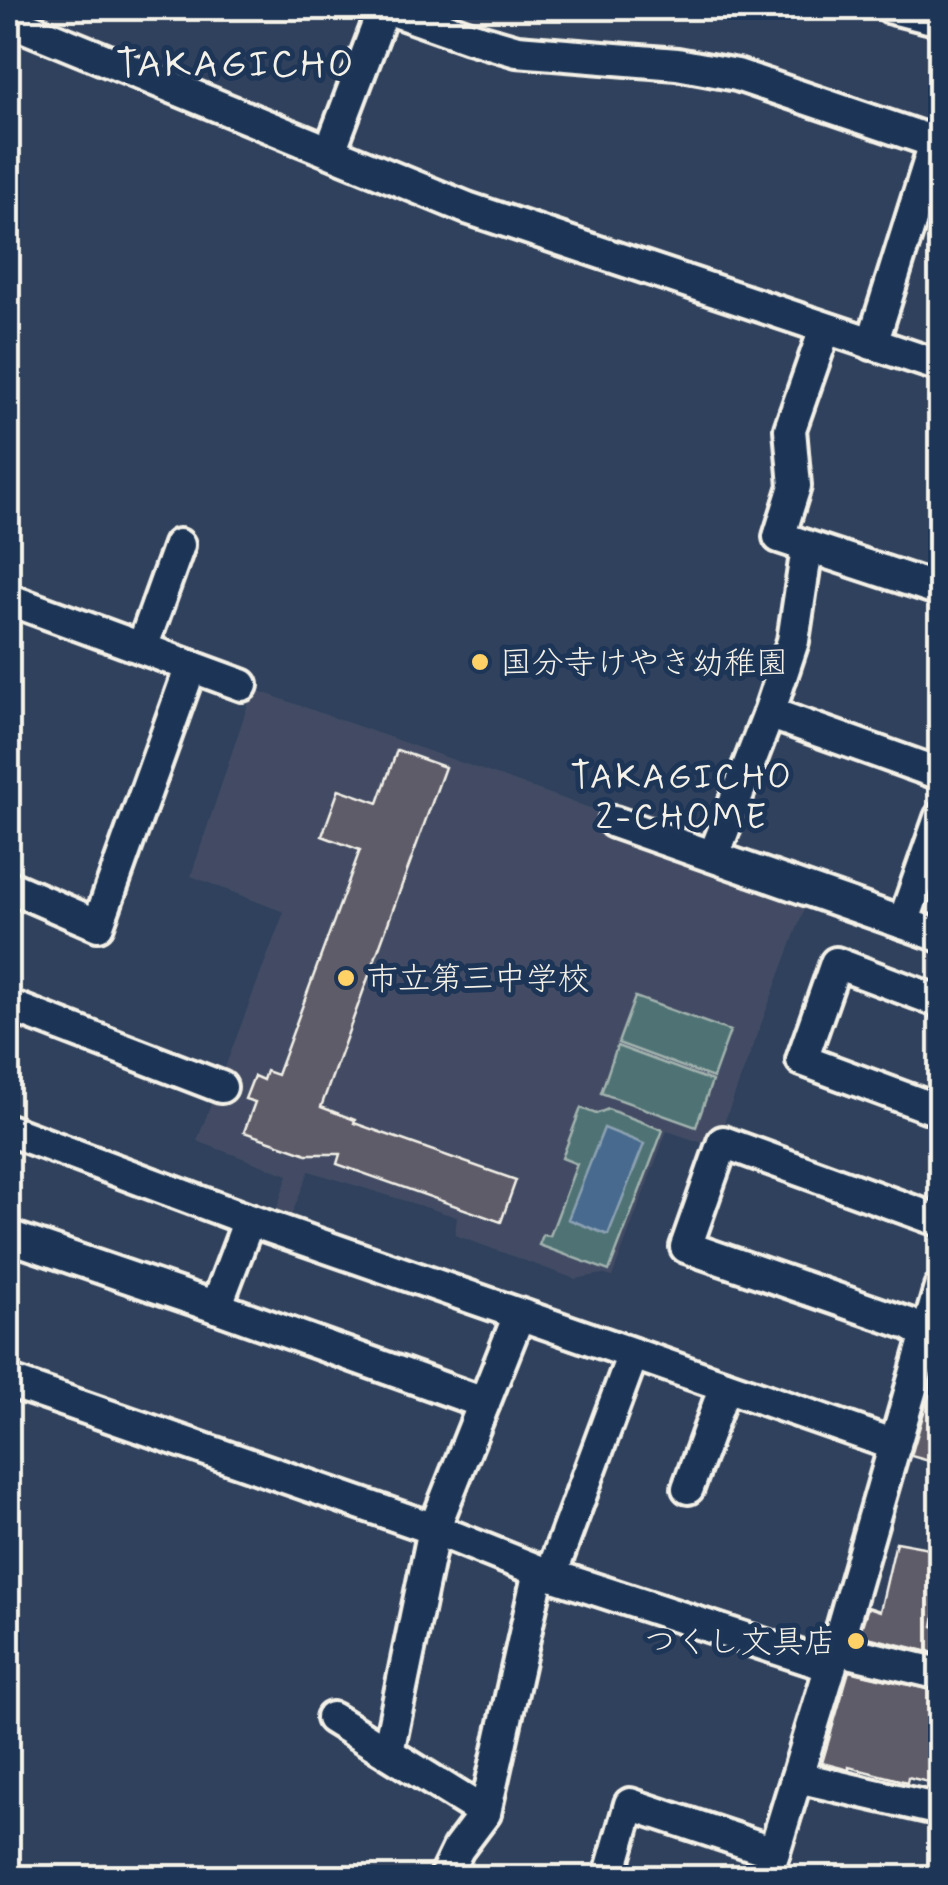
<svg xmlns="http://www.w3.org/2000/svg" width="948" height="1885" font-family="Mynerve,'Klee One',sans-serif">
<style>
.built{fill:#424c64}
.green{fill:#4f7374;stroke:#a2b2ae;stroke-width:2.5}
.water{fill:#466b8e;stroke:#8ca1b2;stroke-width:2.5}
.building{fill:#5e5c6a;stroke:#f4f1e8;stroke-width:2.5}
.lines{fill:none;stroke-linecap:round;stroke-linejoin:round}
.minor-casing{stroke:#f4f1e8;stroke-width:38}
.minor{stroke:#1d3557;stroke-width:30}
.poi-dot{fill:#ffd166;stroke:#1d3557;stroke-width:4}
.labels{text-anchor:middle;stroke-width:10;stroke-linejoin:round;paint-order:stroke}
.poi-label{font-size:32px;fill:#f4f1e8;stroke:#1d3557;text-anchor:start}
.neighbourhood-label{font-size:35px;letter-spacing:2.5px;fill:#f4f1e8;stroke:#1d3557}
.quarter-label{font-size:38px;letter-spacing:2.5px;fill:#f4f1e8;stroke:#1d3557}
</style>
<rect width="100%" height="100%" fill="#30415d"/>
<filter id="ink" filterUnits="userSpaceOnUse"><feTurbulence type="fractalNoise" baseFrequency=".01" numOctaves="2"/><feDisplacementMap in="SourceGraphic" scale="20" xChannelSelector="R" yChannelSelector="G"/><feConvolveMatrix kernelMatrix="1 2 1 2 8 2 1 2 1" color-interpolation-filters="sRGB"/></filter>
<g filter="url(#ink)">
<path class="built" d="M 253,689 L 598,811 L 595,826 L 808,899 L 715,1147 L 667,1131 L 612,1277 L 602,1274 L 575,1279 L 455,1235 L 457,1217 L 309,1171 L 291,1216 L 276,1211 L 288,1175 L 197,1141 L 284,912 L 191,876 Z"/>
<g class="green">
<path d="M 635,997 L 730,1031 L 713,1078 L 618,1043 Z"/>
<path d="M 617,1046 L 712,1081 L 696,1127 L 601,1093 Z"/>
<path d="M 581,1108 L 596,1114 L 608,1109 L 663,1130 L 609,1271 L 539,1245 L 543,1235 L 550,1236 L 577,1164 L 562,1158 Z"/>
</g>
<path class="water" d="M 604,1128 L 644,1144 L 608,1235 L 568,1219 Z"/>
<g class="building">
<path d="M 397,750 L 445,767 L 321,1107 L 355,1120 L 354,1123 L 516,1180 L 501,1222 L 337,1164 L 340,1154 L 307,1154 L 244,1132 L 255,1102 L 245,1099 L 254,1076 L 263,1080 L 266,1071 L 277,1075 L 360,850 L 322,836 L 339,789 L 378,803 Z"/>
<path d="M 935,1375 L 940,1376 L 940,1464 L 911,1456 Z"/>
<path d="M 896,1542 L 940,1550 L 940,1588 L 933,1626 L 940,1628 L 934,1653 L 859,1635 L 868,1607 L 880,1611 Z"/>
<path d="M 849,1671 L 940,1692 L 940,1785 L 908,1777 L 907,1782 L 849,1767 L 849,1770 L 822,1763 Z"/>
</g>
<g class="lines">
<defs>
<g id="minor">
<path d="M 387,8 L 469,37 L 517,51 L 677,64 L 737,75 L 940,144"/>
<path d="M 892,8 L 940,20"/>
<path d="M 8,20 L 467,208 L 940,366"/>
<path d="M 330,151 L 384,8"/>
<path d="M 825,329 L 790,429 L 795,486 L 779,537 L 940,590"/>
<path d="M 872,344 L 935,143"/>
<path d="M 8,599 L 242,685"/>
<path d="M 142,648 L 179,545"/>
<path d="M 769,713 L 940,774"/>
<path d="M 614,822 L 940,936"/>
<path d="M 714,855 L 769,713 L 793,641 L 807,548"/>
<path d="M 8,886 L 98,925 L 191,666"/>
<path d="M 903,923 L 940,818"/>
<path d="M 940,1002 L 836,963 L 802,1060 L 940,1111"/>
<path d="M 8,1005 L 221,1087"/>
<path d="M 8,1130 L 249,1220 L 895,1445"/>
<path d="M 8,1236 L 216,1307 L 484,1403"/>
<path d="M 216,1307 L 249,1220"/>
<path d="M 927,1335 L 909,1324 L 686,1247 L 723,1142 L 940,1221"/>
<path d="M 8,1381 L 434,1529 L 539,1571 L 830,1666"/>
<path d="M 688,1488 L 725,1386"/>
<path d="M 551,1575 L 633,1354"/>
<path d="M 836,1649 L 940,1674"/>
<path d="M 332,1718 L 485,1813"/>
<path d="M 388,1752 L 434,1529 L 519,1315"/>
<path d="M 797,1777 L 940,1810"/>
<path d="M 444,1878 L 458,1849 L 485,1813 L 539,1571"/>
<path d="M 622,1878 L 610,1874 L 630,1804 L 774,1852"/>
<path d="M 766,1878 L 836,1649 L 940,1288"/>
</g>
</defs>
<use href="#minor" class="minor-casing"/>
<use href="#minor" class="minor"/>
</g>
</g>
<g class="poi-dot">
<circle cx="480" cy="662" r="10"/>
<circle cx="346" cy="978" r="10"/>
<circle cx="856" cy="1641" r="10"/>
</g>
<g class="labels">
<g class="poi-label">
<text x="500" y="673">国分寺けやき幼稚園</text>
<text x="366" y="989">市立第三中学校</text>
<text x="836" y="1652" text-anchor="end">つくし文具店</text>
</g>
<g class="neighbourhood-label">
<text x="682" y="788">TAKAGICHO<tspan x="682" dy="40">2-CHOME</tspan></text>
</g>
<g class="quarter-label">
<text x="236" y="76">TAKAGICHO</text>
</g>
</g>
<rect width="948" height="1885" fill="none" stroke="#1d3557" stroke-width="40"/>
<rect x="20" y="20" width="908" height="1845" fill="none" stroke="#f4f1e8" stroke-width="4" filter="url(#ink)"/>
</svg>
